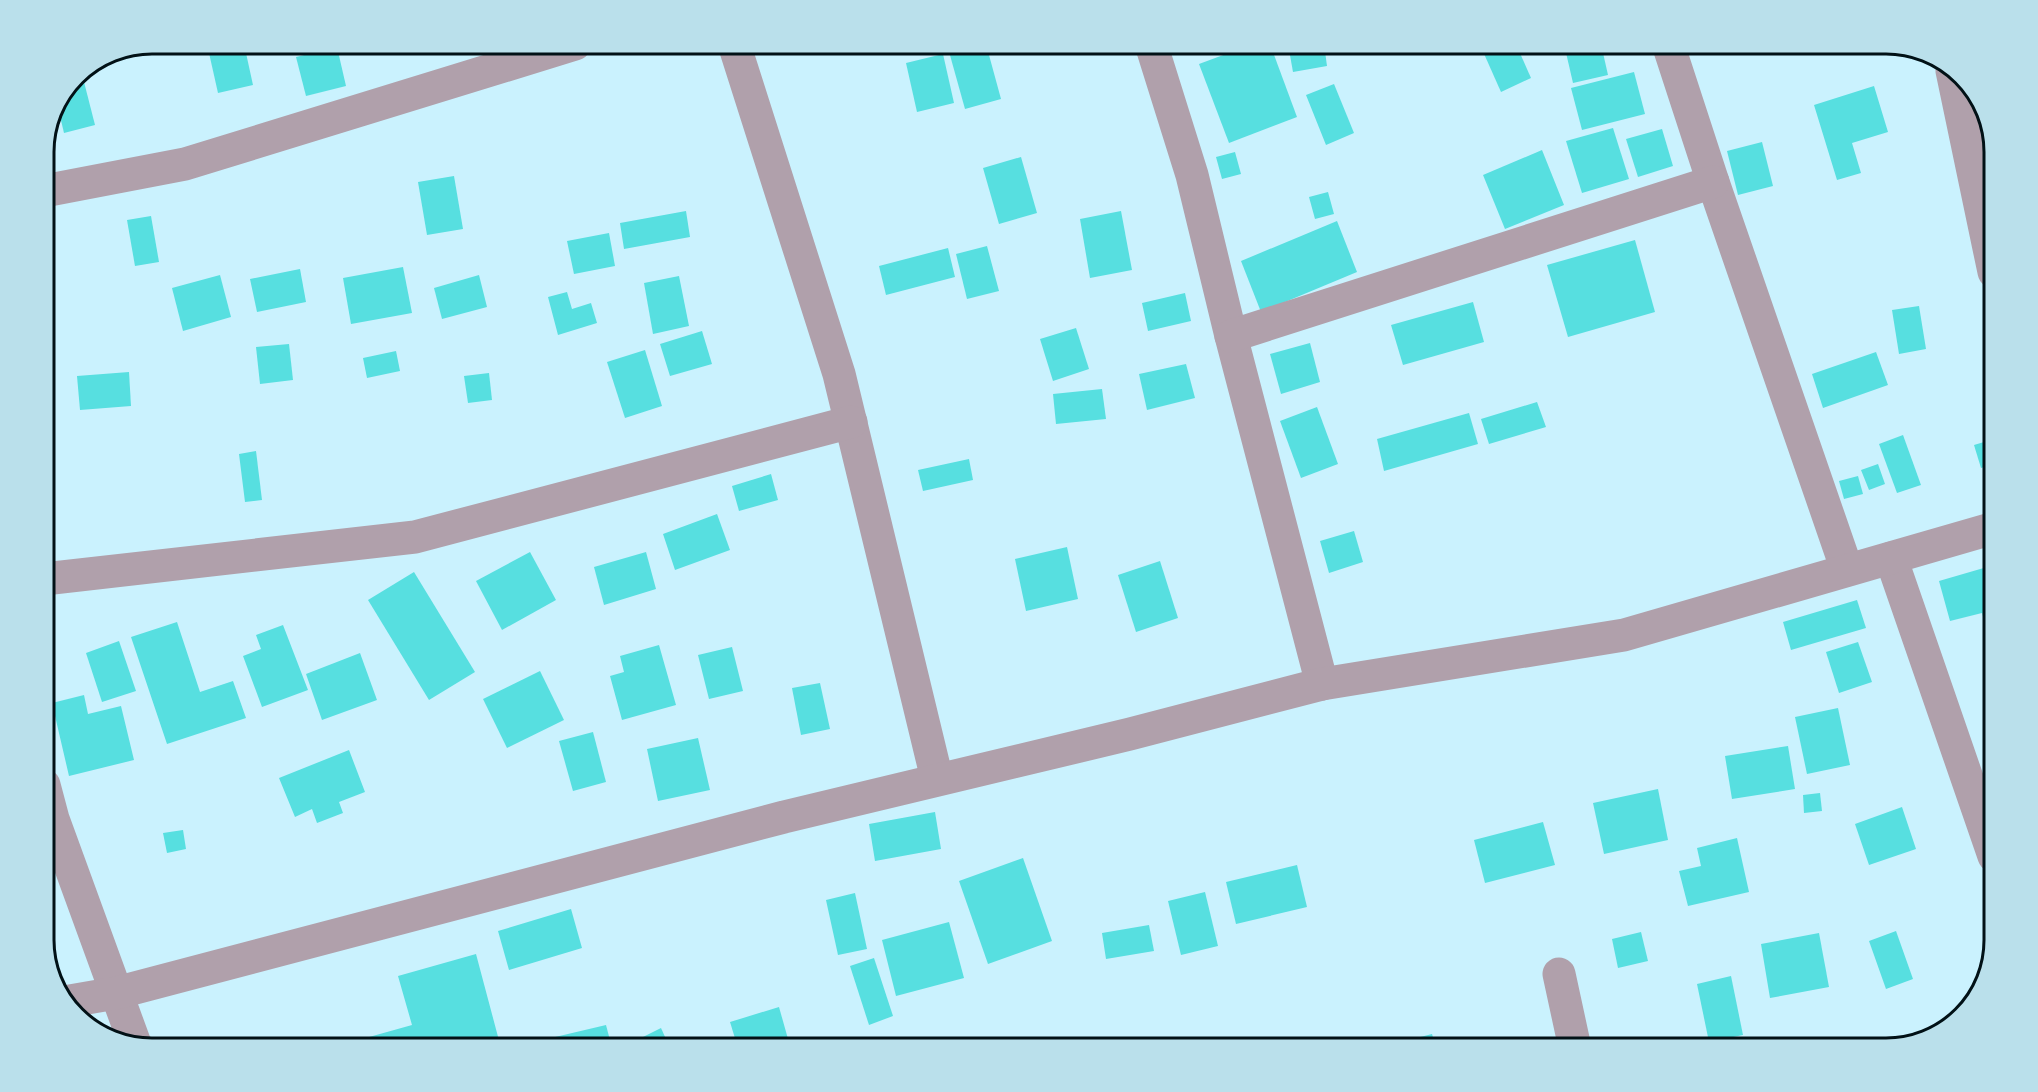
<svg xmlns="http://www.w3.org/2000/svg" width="2038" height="1092" font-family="Montserrat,sans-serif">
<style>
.building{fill:#57dfe0}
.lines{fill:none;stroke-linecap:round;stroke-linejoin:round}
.minor{stroke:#b0a0ab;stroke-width:33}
.rim{fill:none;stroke:#011116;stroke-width:3}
</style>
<rect width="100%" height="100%" fill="#caf2fe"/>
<g class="building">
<path d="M 207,44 L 244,44 L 253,85 L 218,93 Z"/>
<path d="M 964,44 L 986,44 L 1001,99 L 965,109 L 948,48 Z"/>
<path d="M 1253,44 L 1270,44 L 1297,117 L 1229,143 L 1199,64 Z"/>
<path d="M 1288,44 L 1324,44 L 1327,66 L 1293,72 Z"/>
<path d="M 1489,44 L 1516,44 L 1531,78 L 1501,92 L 1481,47 Z"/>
<path d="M 1564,44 L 1601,44 L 1608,75 L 1573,83 Z"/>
<path d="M 337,47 L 346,86 L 306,96 L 296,57 Z"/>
<path d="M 943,54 L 954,103 L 917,112 L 906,63 Z"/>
<path d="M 1634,72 L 1645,114 L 1582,130 L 1571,88 Z"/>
<path d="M 83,78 L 95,125 L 64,133 L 59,112 L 74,80 Z"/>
<path d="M 1334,84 L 1354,133 L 1326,145 L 1306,95 Z"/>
<path d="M 1874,86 L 1888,132 L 1852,143 L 1861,173 L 1837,180 L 1814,105 Z"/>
<path d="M 1613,128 L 1629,179 L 1582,193 L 1566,141 Z"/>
<path d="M 1662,129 L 1673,166 L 1638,177 L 1626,139 Z"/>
<path d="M 1762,142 L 1773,186 L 1738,195 L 1727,151 Z"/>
<path d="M 1542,150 L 1564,205 L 1505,229 L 1483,175 Z"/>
<path d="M 1235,152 L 1241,174 L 1222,179 L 1216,157 Z"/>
<path d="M 1021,157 L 1037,213 L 999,224 L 983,168 Z"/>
<path d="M 454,176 L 463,229 L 427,235 L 418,182 Z"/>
<path d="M 1328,192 L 1334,214 L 1315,219 L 1309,197 Z"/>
<path d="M 686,211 L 690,237 L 624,249 L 620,223 Z"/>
<path d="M 1121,211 L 1132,270 L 1090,278 L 1080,219 Z"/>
<path d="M 151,216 L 159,262 L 135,266 L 127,220 Z"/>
<path d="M 1337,221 L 1357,272 L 1261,312 L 1241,261 Z"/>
<path d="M 609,233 L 615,266 L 574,274 L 567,241 Z"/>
<path d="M 1635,240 L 1655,312 L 1568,337 L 1547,265 Z"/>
<path d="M 987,246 L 999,291 L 967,299 L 956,254 Z"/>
<path d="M 948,248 L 955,277 L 886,295 L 879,266 Z"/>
<path d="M 403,267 L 412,313 L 351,324 L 343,278 Z"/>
<path d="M 300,269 L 306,302 L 257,312 L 250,279 Z"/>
<path d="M 220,275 L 231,317 L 183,331 L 172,288 Z"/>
<path d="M 479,275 L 487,307 L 442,319 L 434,288 Z"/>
<path d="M 679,276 L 689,326 L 653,334 L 644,283 Z"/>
<path d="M 567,292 L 572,309 L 591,303 L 597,323 L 558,335 L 548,297 Z"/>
<path d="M 1185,293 L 1191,321 L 1148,331 L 1142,303 Z"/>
<path d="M 1473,302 L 1484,342 L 1403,365 L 1391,325 Z"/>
<path d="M 1919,306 L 1926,349 L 1899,354 L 1892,310 Z"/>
<path d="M 1076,328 L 1089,369 L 1053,381 L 1040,339 Z"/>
<path d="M 702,331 L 712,364 L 670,376 L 660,344 Z"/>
<path d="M 1310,343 L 1320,382 L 1281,394 L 1270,354 Z"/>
<path d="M 289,344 L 293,380 L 260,384 L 256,347 Z"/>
<path d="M 645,350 L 662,406 L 625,418 L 607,362 Z"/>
<path d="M 396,351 L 400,371 L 367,378 L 363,358 Z"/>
<path d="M 1876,352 L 1888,385 L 1823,408 L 1812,374 Z"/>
<path d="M 1186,364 L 1195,398 L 1147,410 L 1139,374 Z"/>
<path d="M 129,372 L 131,406 L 80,410 L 77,376 Z"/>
<path d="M 489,373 L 492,400 L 468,403 L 464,376 Z"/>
<path d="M 1102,389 L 1106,419 L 1056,424 L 1053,394 Z"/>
<path d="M 1537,402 L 1546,427 L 1489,444 L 1481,419 Z"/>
<path d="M 1317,407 L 1338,464 L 1301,478 L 1280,421 Z"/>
<path d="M 1469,413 L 1478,444 L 1384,471 L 1377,439 Z"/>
<path d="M 1903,435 L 1921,485 L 1897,493 L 1879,444 Z"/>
<path d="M 1994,439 L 1994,464 L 1981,468 L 1974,445 Z"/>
<path d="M 256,451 L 262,500 L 245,502 L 239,454 Z"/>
<path d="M 969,459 L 973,480 L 923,491 L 918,470 Z"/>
<path d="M 1878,464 L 1885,484 L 1869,490 L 1861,470 Z"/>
<path d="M 771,474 L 778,500 L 739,511 L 732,486 Z"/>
<path d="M 1858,476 L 1863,494 L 1844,499 L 1839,481 Z"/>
<path d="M 717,514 L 730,550 L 675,570 L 663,534 Z"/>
<path d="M 1354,531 L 1363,562 L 1329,573 L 1320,541 Z"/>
<path d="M 1067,547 L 1078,599 L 1026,611 L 1015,559 Z"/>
<path d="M 530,552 L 556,600 L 502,630 L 476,581 Z"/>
<path d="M 646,552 L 656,589 L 604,605 L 594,567 Z"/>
<path d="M 1160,561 L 1178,618 L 1136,632 L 1118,575 Z"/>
<path d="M 1994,565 L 1994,633 L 1988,635 L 1982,613 L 1950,621 L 1939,581 Z"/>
<path d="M 414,572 L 475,672 L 429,700 L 368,600 Z"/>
<path d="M 1857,600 L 1866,628 L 1791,650 L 1783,622 Z"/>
<path d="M 177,622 L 200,692 L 233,681 L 246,718 L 167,744 L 131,637 Z"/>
<path d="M 283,625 L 308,690 L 262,707 L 243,656 L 261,649 L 256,635 Z"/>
<path d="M 119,641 L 136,691 L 102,702 L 86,653 Z"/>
<path d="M 1858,642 L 1872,682 L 1839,693 L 1826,652 Z"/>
<path d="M 659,645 L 676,705 L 622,720 L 610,676 L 624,672 L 620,656 Z"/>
<path d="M 732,647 L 743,691 L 709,699 L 698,655 Z"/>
<path d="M 360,653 L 377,700 L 322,720 L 306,674 Z"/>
<path d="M 540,671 L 564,720 L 507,748 L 483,699 Z"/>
<path d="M 820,683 L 830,729 L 801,735 L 792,688 Z"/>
<path d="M 84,695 L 88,714 L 121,706 L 134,760 L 69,776 L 52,703 Z"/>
<path d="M 1838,708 L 1850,765 L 1807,774 L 1795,717 Z"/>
<path d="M 593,732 L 606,782 L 573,791 L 559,741 Z"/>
<path d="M 698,738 L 710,790 L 658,801 L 647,749 Z"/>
<path d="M 1788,746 L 1795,789 L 1732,799 L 1725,756 Z"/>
<path d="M 349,750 L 365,792 L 339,802 L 343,813 L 317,823 L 312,809 L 295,817 L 279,778 Z"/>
<path d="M 1658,789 L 1668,840 L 1604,854 L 1593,803 Z"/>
<path d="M 1820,793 L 1822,811 L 1804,813 L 1803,795 Z"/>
<path d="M 1902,807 L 1916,849 L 1869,865 L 1855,824 Z"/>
<path d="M 935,812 L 941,849 L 875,861 L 869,824 Z"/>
<path d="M 1543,822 L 1555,865 L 1485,883 L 1474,840 Z"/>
<path d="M 183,830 L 186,849 L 167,853 L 163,833 Z"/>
<path d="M 1737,838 L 1749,892 L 1688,906 L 1679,871 L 1701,866 L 1697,848 Z"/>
<path d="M 1023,858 L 1052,941 L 988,964 L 959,881 Z"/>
<path d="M 1297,865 L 1307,907 L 1236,924 L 1226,882 Z"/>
<path d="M 1205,892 L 1218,946 L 1181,955 L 1168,901 Z"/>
<path d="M 855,893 L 867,949 L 838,955 L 826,900 Z"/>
<path d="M 571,909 L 582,948 L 509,970 L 498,931 Z"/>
<path d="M 949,922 L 964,978 L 896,996 L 882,940 Z"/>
<path d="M 1149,925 L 1154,951 L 1106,959 L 1102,933 Z"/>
<path d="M 1896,931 L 1913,979 L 1886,989 L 1869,941 Z"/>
<path d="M 1641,932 L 1648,961 L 1618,968 L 1612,939 Z"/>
<path d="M 1819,933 L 1829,987 L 1770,998 L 1761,944 Z"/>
<path d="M 476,954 L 501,1048 L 365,1048 L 362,1039 L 412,1025 L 398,976 Z"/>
<path d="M 874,958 L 893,1016 L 869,1025 L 850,966 Z"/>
<path d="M 1731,976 L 1743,1035 L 1709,1042 L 1697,984 Z"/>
<path d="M 779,1007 L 788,1039 L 760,1048 L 738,1048 L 730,1022 Z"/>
<path d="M 606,1025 L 612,1048 L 554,1048 L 551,1038 Z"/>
<path d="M 661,1028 L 670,1048 L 629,1048 L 627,1045 Z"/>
<path d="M 1432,1034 L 1436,1048 L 1378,1048 Z"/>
</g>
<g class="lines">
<g class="minor">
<path d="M 734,44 L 839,374 L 937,779"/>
<path d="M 1151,44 L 1192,175 L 1231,336 L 1322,684"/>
<path d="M 1668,44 L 1713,182 L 1847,570"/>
<path d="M 1952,71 L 1994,272"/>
<path d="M 44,191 L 185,164 L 575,44"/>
<path d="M 1231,336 L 1713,182"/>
<path d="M 1891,558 L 1994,856"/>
<path d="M 44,579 L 415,537 L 851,422"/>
<path d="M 44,785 L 53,819 L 135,1044"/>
<path d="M 1559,974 L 1575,1048"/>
<path d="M 64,1002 L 116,993 L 784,817 L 1130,734 L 1322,684 L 1624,635 L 1994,528"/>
</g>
</g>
<path d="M0 0H2038V1092H0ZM152 54H1886A98 98 0 0 1 1984 152V940A98 98 0 0 1 1886 1038H152A98 98 0 0 1 54 940V152A98 98 0 0 1 152 54Z" fill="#bae0eb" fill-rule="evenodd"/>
<path class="rim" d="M152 54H1886A98 98 0 0 1 1984 152V940A98 98 0 0 1 1886 1038H152A98 98 0 0 1 54 940V152A98 98 0 0 1 152 54Z"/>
</svg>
